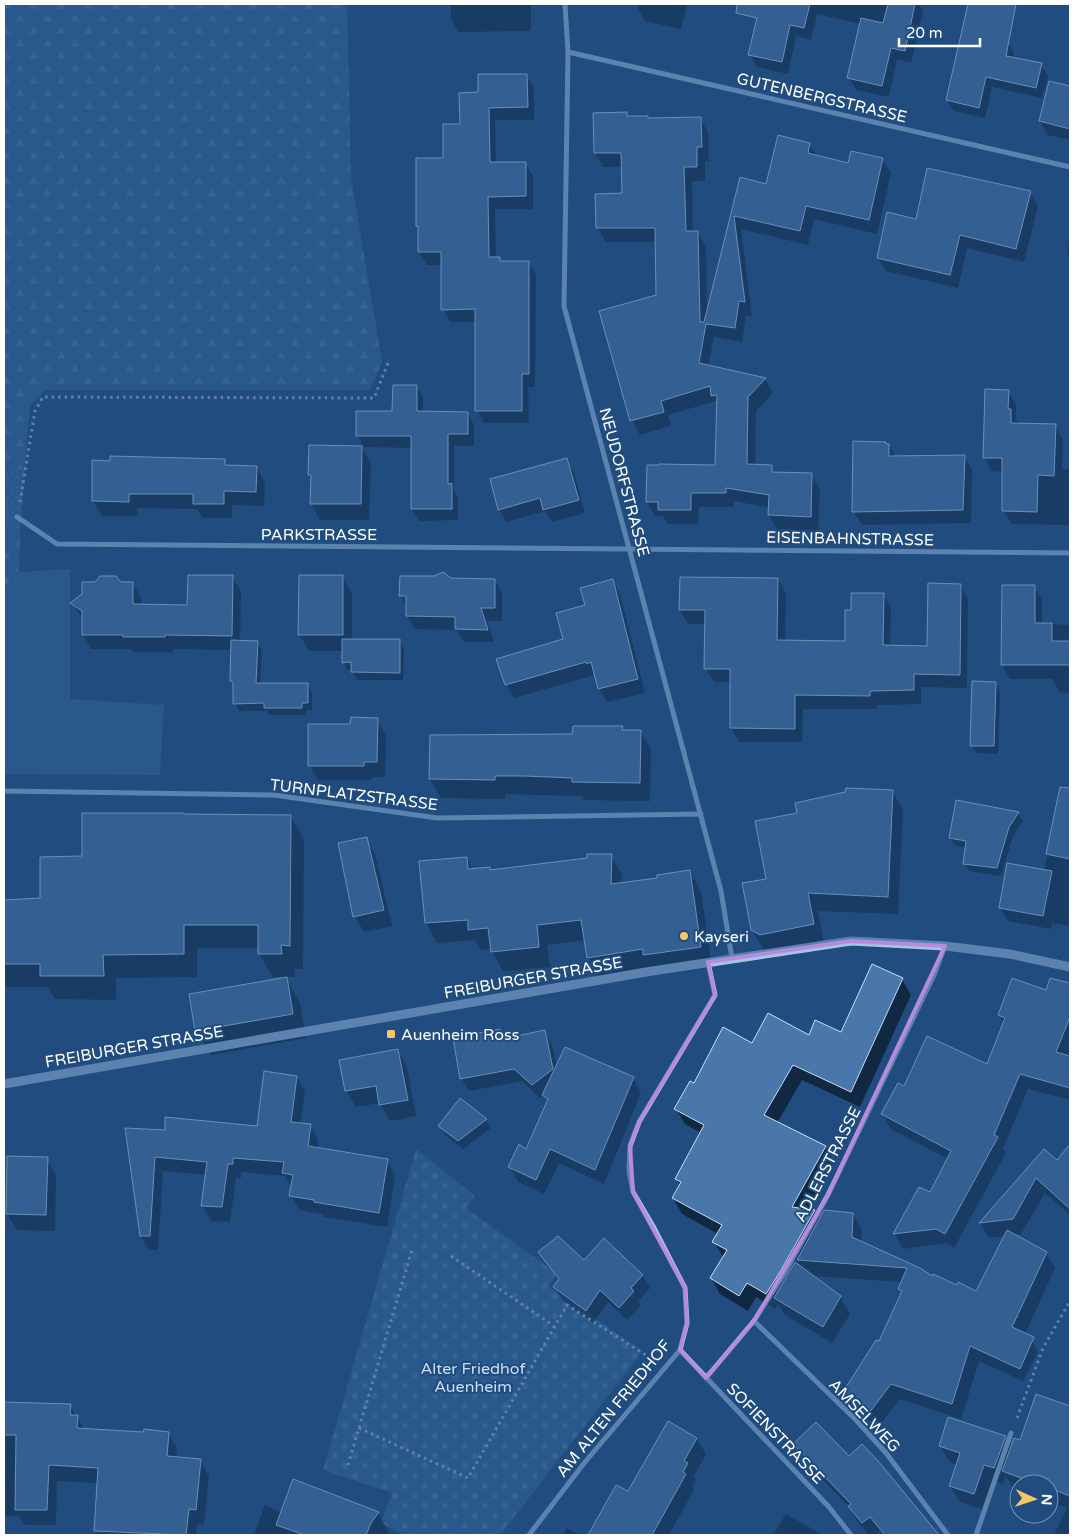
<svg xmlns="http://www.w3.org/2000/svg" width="1074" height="1539" font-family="'Varela Round',sans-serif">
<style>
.grass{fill:url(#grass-dots)}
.forest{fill:url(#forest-firs)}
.cemetery{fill:url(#cemetery-stones)}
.green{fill:#34679d}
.shadow{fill:#0007}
.building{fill:#4977a9;stroke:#c9def6}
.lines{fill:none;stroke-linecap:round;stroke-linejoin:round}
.path{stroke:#a5c5e8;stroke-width:3;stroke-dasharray:2.5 4;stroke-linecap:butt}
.minor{stroke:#a5c5e8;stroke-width:5}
.tertiary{stroke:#a5c5e8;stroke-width:9}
.marked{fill:none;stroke:#b68bdc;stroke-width:4;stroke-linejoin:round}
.poi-dot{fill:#f5c766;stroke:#204c7f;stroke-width:2}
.labels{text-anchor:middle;stroke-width:4;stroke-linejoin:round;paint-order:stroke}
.street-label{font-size:16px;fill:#fff;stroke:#204c7f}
.poi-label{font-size:16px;fill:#fff;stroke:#204c7f;text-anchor:start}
.park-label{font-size:16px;fill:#c9def6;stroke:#204c7f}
</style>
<defs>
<pattern id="grass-dots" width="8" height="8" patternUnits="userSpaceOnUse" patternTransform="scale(1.25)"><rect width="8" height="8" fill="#34679d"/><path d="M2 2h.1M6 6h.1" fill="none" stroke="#527eac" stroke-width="1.8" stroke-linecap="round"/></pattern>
<pattern id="forest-firs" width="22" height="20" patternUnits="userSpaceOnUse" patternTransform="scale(1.25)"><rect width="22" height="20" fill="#34679d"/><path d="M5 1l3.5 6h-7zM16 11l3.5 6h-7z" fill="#527eac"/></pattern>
<pattern id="cemetery-stones" width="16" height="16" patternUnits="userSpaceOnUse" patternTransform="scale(1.25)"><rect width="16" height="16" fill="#34679d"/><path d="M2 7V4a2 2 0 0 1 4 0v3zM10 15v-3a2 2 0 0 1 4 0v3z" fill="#527eac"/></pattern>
</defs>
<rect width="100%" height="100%" fill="#204c7f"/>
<path class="grass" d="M 25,468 L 20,536 L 4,533 L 4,474 Z"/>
<g class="forest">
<path d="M 4,4 L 347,4 L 351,177 L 382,362 L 370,390 L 46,390 L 30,405 L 25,468 L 4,474 Z"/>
<path d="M 4,533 L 20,536 L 19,572 L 4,588 Z"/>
</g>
<path class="cemetery" d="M 416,1149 L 475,1196 L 466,1208 L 556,1273 L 549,1287 L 643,1351 L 500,1535 L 404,1535 L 381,1523 L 392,1493 L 323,1470 Z"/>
<path class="green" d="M 70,569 L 70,699 L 164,705 L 160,775 L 4,774 L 4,588 L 19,572 Z"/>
<g class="shadow">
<path d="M 451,4 L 531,4 L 531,31 L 458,32 L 451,18 Z"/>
<path d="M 639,4 L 687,4 L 681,29 L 645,21 L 638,9 Z"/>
<path d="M 761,4 L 919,4 L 923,11 L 911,63 L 897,59 L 889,97 L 856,90 L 849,78 L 861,24 L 817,14 L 811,40 L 796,36 L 788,74 L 757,67 L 750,55 Z"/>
<path d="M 1008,42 L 1014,53 L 1013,58 L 1041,65 L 1048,76 L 1042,98 L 992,87 L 985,118 L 954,111 L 947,100 Z"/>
<path d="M 526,75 L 534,88 L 534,120 L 495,120 L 496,163 L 525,163 L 533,176 L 533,209 L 495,209 L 496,258 L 499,258 L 502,262 L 528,262 L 536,275 L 535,387 L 528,387 L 529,423 L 484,423 L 477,410 L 476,322 L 450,322 L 443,309 L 442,265 L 427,265 L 419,252 L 419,229 L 417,226 L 445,160 L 461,125 L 479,93 Z"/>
<path d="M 1050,82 L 1070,87 L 1070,140 L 1048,135 L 1040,121 Z"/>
<path d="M 626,114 L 628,117 L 648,117 L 649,119 L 700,118 L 708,132 L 709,161 L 705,161 L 705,181 L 692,181 L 693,232 L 698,232 L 706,247 L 707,311 L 741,179 L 767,186 L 809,144 L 817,156 L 849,164 L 882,159 L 891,173 L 877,234 L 814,219 L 808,245 L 741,229 L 752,316 L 746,315 L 742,342 L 714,337 L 708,367 L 765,379 L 773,393 L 756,411 L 755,466 L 771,466 L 775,474 L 811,475 L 820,489 L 818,531 L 777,529 L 769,515 L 770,508 L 734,501 L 733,507 L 699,507 L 698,524 L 668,524 L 663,516 L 655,516 L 647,502 L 716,466 L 718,405 L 716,401 L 668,415 L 671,426 L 640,435 L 632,420 L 658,296 L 656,242 L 606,242 L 598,228 L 623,194 L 623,167 L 603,167 L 595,153 Z"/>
<path d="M 1030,192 L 1038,206 L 1024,262 L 967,248 L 958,288 L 886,271 L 878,258 L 917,220 Z"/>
<path d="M 1070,236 L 1070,258 L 1067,252 Z"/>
<path d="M 417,386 L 423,398 L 423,413 L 468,413 L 474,425 L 474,446 L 454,446 L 454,490 L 458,497 L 458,520 L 419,521 L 412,509 L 413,448 L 361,447 L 371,463 L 369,520 L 320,520 L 311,503 L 312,479 L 309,474 L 311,446 L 364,447 L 357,435 L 394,413 Z"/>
<path d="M 1008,391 L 1016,405 L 1016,419 L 1019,424 L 1055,425 L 1063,440 L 1062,469 L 1070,469 L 1070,525 L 1012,524 L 1003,510 L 1004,472 L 992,471 L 984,457 Z"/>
<path d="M 886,445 L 889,445 L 895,457 L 964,456 L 972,470 L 971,523 L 862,525 L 854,512 Z"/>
<path d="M 224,460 L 228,467 L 257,468 L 265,482 L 264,506 L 232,505 L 232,518 L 203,518 L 197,509 L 137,508 L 137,516 L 102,516 L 93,501 L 94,462 Z"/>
<path d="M 567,460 L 574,473 L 585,513 L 552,522 L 545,511 L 506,522 L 499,509 Z"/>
<path d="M 232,577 L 241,591 L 240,642 L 257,642 L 262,650 L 260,684 L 308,684 L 312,692 L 312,710 L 306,710 L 306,715 L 270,715 L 267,711 L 239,711 L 235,703 L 235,687 L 231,681 L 232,650 L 173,649 L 173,652 L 133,652 L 132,649 L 91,649 L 83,634 L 83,619 L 72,603 L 121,583 L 133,583 L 141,598 L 141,605 L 189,606 Z"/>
<path d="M 342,577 L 352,593 L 352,640 L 399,640 L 404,648 L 403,680 L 357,680 L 352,670 L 348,670 L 343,662 L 343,651 L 309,651 L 299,634 Z"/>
<path d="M 451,579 L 495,580 L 502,593 L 502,621 L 487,621 L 494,642 L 464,642 L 457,630 L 415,629 L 407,616 L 407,607 L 401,596 Z"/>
<path d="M 778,579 L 786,593 L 785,641 L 846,642 L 853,611 L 883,594 L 891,608 L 890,646 L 928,648 L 960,585 L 968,599 L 967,688 L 921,687 L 921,704 L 877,705 L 877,709 L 803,709 L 802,742 L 739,742 L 731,728 L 731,682 L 714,682 L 706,669 L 706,624 L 688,624 L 680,610 Z"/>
<path d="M 612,580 L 620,594 L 645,693 L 607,702 L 599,688 L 595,675 L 514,698 L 506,684 L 564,640 L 586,606 Z"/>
<path d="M 1034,586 L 1042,600 L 1042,624 L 1070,625 L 1070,693 L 1060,692 L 1052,679 L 1010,679 L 1002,665 Z"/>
<path d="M 995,683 L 1000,691 L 998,754 L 976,753 L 972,745 Z"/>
<path d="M 377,720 L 386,735 L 385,777 L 372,777 L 372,780 L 318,780 L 309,765 L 352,725 Z"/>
<path d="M 622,728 L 624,731 L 640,731 L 651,750 L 650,801 L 584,800 L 582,796 L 535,795 L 505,794 L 505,799 L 441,798 L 430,779 L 431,736 L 574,736 Z"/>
<path d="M 892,791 L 903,810 L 898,914 L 818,911 L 824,943 L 771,952 L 763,949 L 752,930 L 768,880 Z"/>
<path d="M 957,802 L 1018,814 L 1023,821 L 1013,836 L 1001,876 L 969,871 L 965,863 L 967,848 L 955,846 L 950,838 Z"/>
<path d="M 1056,812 L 1070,814 L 1070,926 L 1052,923 L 1051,929 L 1008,921 L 1000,908 L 1044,871 Z"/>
<path d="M 291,816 L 304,840 L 303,969 L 294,969 L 295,977 L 285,977 L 300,1003 L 306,1038 L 211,1055 L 197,1031 L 190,995 L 284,979 L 284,977 L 273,977 L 259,954 L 259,948 L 197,948 L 197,977 L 116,978 L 116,1000 L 55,999 L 48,987 L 4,987 L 4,901 L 41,899 L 83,857 Z"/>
<path d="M 366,838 L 375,854 L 392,926 L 364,932 L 355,917 L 339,844 Z"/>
<path d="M 611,855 L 622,875 L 622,884 L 658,879 L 690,872 L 701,891 L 712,967 L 656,975 L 599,977 L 588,957 L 586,940 L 547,945 L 550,967 L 503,971 L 491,949 L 481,950 L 475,940 L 437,943 L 426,923 L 467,858 L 473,870 L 490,871 Z"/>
<path d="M 902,979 L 911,995 L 860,1107 L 802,1080 L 777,1123 L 825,1146 L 834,1162 L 807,1210 L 814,1211 L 820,1221 L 853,1214 L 862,1230 L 861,1242 L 932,1278 L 977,1293 L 1006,1236 L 989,1238 L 980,1223 L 1044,1151 L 1070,1174 L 1070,1215 L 1045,1193 L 1021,1234 L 1013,1235 L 1046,1253 L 1055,1268 L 1025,1334 L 1029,1336 L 1038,1352 L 1023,1381 L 979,1361 L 961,1419 L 900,1399 L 878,1427 L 854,1408 L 845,1392 L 880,1343 L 902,1293 L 900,1289 L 902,1282 L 812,1276 L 840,1297 L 850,1314 L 832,1343 L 785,1315 L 778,1304 L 775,1309 L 756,1297 L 748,1311 L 720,1294 L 711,1278 L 723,1257 L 714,1242 L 718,1234 L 682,1214 L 673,1198 L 680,1185 L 676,1179 L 701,1133 L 685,1124 L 676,1109 L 694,1085 L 752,1045 L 842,1034 Z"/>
<path d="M 1051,980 L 1070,984 L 1070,1100 L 1028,1089 L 1003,1148 L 1006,1153 L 954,1248 L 946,1243 L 903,1249 L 895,1234 L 920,1188 L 930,1194 L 948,1159 L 891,1129 L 882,1114 L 905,1088 L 988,1066 L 1004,1024 L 999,1015 L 1046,992 Z"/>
<path d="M 499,1031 L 505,1040 L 544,1032 L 552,1045 L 557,1067 L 633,1078 L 641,1093 L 604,1184 L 559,1163 L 544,1194 L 518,1182 L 510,1167 L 526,1151 L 548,1102 L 544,1095 L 540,1098 L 522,1081 L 469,1091 L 461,1078 Z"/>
<path d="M 398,1050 L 407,1067 L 416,1116 L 390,1121 L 380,1103 L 356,1107 L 346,1091 L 341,1061 Z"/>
<path d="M 297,1077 L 305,1092 L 300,1124 L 310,1125 L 318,1140 L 317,1149 L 387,1160 L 395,1175 L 387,1227 L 324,1217 L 322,1214 L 299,1210 L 291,1195 L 292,1188 L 285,1176 L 241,1172 L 241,1178 L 236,1178 L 230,1222 L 211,1221 L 203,1206 L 207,1175 L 163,1171 L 158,1250 L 149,1250 L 141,1236 L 126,1129 L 166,1131 L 258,1127 Z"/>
<path d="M 460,1100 L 486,1120 L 491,1128 L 463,1149 L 444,1134 L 440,1126 Z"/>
<path d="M 47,1159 L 56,1175 L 55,1231 L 17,1230 L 7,1214 Z"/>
<path d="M 4,1216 L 5,1218 L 4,1246 Z"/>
<path d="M 540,1253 L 642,1275 L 650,1288 L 638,1301 L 641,1305 L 627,1320 L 608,1302 L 593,1323 L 562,1300 L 555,1287 L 559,1281 Z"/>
<path d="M 1037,1396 L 1070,1408 L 1070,1535 L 1054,1535 L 1067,1508 L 1049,1502 L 1049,1484 L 1019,1484 L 1019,1491 L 1014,1489 L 1006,1476 L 1003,1484 L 993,1480 L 984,1510 L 960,1502 L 950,1486 L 957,1465 L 950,1462 L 940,1446 L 1005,1437 L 1012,1449 L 1021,1442 Z"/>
<path d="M 4,1403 L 70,1406 L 85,1430 L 144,1433 L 168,1433 L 177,1448 L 176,1458 L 200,1460 L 209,1476 L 204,1525 L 197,1524 L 196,1535 L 98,1535 L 96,1531 L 99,1483 L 57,1481 L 56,1525 L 25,1525 L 19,1516 L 4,1516 Z"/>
<path d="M 696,1438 L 706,1454 L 694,1476 L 696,1480 L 692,1487 L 694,1490 L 669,1535 L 590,1535 L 617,1486 L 628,1493 Z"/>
<path d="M 794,1444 L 849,1458 L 931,1528 L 935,1535 L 883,1535 L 880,1531 L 875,1535 L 869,1535 L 858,1522 L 850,1508 L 803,1459 Z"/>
<path d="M 265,1505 L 282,1513 L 378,1513 L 389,1532 L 388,1535 L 254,1535 Z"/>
<path d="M 786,1514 L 823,1535 L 773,1535 Z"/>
<path d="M 567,1528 L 580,1535 L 563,1535 Z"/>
</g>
<g class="building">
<path d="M 737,4 L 810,4 L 804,28 L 790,25 L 782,62 L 748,55 L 757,18 L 736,13 Z"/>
<path d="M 888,4 L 915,4 L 905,51 L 891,48 L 882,86 L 847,78 L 861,18 L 883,23 Z"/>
<path d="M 968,4 L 1016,4 L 1006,56 L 1042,63 L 1036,88 L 986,77 L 979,108 L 946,100 Z"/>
<path d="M 478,74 L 527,74 L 528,107 L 489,108 L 490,162 L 526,162 L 526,196 L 488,197 L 489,257 L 500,257 L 500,261 L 529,261 L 529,374 L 522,374 L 522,411 L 475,411 L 475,309 L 441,310 L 441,252 L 418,252 L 418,226 L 416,226 L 416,158 L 443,158 L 443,124 L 460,124 L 459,93 L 478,92 Z"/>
<path d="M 1049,81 L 1070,86 L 1070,129 L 1039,121 Z"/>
<path d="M 627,112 L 627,116 L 648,116 L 648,118 L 701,117 L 702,147 L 697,147 L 697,167 L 684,167 L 686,231 L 698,231 L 700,322 L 704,322 L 740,177 L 766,184 L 778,135 L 810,143 L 808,153 L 848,163 L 851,151 L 883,158 L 869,220 L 806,206 L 800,231 L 734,216 L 745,302 L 739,301 L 735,328 L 706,324 L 699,363 L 766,378 L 748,397 L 747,464 L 772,465 L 772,472 L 812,473 L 811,517 L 768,515 L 769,495 L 726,488 L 726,493 L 691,493 L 691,510 L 658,510 L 658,502 L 646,502 L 647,465 L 659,465 L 659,464 L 715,465 L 717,395 L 711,396 L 710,386 L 661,401 L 664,412 L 630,421 L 599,311 L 656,295 L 655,228 L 596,228 L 595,194 L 622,193 L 621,153 L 594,153 L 593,113 Z"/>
<path d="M 927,168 L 1031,191 L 1016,249 L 960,235 L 950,275 L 877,258 L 887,212 L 916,219 Z"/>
<path d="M 393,385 L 417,385 L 417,411 L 468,412 L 468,434 L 448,434 L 448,484 L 452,483 L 452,509 L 411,509 L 411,436 L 356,436 L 356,411 L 392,411 Z"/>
<path d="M 985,389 L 1009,390 L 1008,409 L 1011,409 L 1011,423 L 1056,424 L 1054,476 L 1038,475 L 1037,512 L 1002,511 L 1002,458 L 983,458 Z"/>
<path d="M 853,441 L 886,442 L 886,444 L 889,444 L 889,456 L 965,455 L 963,510 L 852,512 Z"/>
<path d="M 309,445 L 362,446 L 361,504 L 310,504 L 311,475 L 308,475 Z"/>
<path d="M 110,456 L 225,459 L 225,465 L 257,466 L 256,492 L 224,491 L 224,504 L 193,504 L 193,494 L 129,494 L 129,502 L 92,501 L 92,460 L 110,461 Z"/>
<path d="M 567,458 L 579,500 L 543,510 L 540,498 L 498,510 L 490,479 Z"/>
<path d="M 443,572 L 451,578 L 495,579 L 495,608 L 481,608 L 488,630 L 455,629 L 455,617 L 406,616 L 406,596 L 399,596 L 400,576 L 434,576 Z"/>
<path d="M 188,575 L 233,575 L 232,636 L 165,635 L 165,637 L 123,637 L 123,635 L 82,635 L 82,611 L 70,603 L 82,594 L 82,582 L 95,582 L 100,576 L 116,576 L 121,582 L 133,582 L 133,604 L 187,605 Z"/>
<path d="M 299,575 L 343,575 L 343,635 L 298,635 Z"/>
<path d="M 680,577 L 778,578 L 777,640 L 845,641 L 845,610 L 851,610 L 851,593 L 884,593 L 883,645 L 927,646 L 928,583 L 961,584 L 960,675 L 914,674 L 914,690 L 870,691 L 870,696 L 795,695 L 795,729 L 730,728 L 730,669 L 704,669 L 705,610 L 679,610 Z"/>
<path d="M 613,579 L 638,679 L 598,689 L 591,662 L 587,664 L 586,662 L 505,685 L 496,659 L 563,639 L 556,613 L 585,605 L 580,588 Z"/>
<path d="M 1002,585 L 1035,585 L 1035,623 L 1052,623 L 1052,641 L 1070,641 L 1070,665 L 1001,665 Z"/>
<path d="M 342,639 L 400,639 L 400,673 L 351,672 L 351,662 L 342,663 Z"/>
<path d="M 231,640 L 258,641 L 256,683 L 308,683 L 308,703 L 302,703 L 302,708 L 264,708 L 264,703 L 233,704 L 233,682 L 230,681 Z"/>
<path d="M 972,681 L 996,682 L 994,746 L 970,746 Z"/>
<path d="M 351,717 L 378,718 L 377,762 L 364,762 L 364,766 L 308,766 L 308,724 L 350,724 Z"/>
<path d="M 573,726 L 623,726 L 622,730 L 641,730 L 640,783 L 572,782 L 572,778 L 524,776 L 495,776 L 495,780 L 429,779 L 430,735 L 572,734 Z"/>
<path d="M 1060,787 L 1070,788 L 1070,859 L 1046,854 Z"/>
<path d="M 846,788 L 893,790 L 888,897 L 808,893 L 814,924 L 760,935 L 751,930 L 742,883 L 766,879 L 755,821 L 797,813 L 795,803 L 845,792 Z"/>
<path d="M 956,800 L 1019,812 L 1009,827 L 997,868 L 963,864 L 966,841 L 949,838 Z"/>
<path d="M 82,813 L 184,813 L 184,814 L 291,815 L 290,946 L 281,945 L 282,954 L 258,954 L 258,925 L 184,925 L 184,954 L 103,955 L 104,976 L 40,976 L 40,964 L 4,964 L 4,900 L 40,898 L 40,857 L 82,856 Z"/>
<path d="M 367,837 L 384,910 L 353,917 L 338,843 Z"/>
<path d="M 587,854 L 612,854 L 611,884 L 657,878 L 657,875 L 690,870 L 701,947 L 643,955 L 643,949 L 587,958 L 581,920 L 537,925 L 539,947 L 491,952 L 488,928 L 468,930 L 468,920 L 425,923 L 419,861 L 467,857 L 468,869 L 490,867 L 490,870 L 587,858 Z"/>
<path d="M 1007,863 L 1052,871 L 1043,916 L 999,908 Z"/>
<path d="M 872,964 L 903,978 L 851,1092 L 793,1065 L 764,1115 L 826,1146 L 792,1207 L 815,1210 L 780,1272 L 766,1294 L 747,1283 L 739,1296 L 710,1278 L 727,1250 L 712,1242 L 722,1225 L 672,1198 L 681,1182 L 675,1179 L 704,1125 L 674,1109 L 690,1081 L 694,1083 L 723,1027 L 752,1043 L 768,1013 L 809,1035 L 815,1020 L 841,1032 Z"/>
<path d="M 287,977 L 293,1014 L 195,1031 L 189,994 Z"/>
<path d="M 1012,978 L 1046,990 L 1050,978 L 1070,983 L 1070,1017 L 1056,1052 L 1070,1056 L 1070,1088 L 1020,1074 L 994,1135 L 998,1137 L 945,1234 L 936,1229 L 893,1234 L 919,1187 L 930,1192 L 951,1151 L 881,1114 L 898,1083 L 904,1086 L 927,1036 L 987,1064 L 1005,1018 L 998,1015 Z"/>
<path d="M 500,1029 L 502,1039 L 545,1030 L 553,1069 L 532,1085 L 514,1069 L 460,1079 L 453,1038 Z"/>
<path d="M 565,1047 L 634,1077 L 595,1170 L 550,1149 L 536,1180 L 508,1167 L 519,1144 L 526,1149 L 548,1099 L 542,1095 Z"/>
<path d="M 398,1049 L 408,1100 L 379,1105 L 376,1086 L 345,1091 L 339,1060 Z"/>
<path d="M 264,1071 L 297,1076 L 291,1122 L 311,1124 L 308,1146 L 388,1159 L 379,1213 L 314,1202 L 314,1200 L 289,1196 L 293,1175 L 282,1173 L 284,1162 L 233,1158 L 233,1164 L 228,1164 L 222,1207 L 201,1206 L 207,1162 L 155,1157 L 150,1236 L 140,1236 L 125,1128 L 165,1130 L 165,1117 L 257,1126 Z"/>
<path d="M 460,1098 L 487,1119 L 458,1141 L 438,1126 Z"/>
<path d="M 1070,1144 L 1070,1209 L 1036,1178 L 1013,1219 L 979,1223 L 1044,1149 L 1057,1160 Z"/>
<path d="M 7,1156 L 48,1157 L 46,1215 L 6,1214 Z"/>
<path d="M 824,1210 L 853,1213 L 852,1237 L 920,1268 L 932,1276 L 933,1274 L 957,1285 L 958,1282 L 976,1291 L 1007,1230 L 1047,1252 L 1012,1327 L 1034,1337 L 1020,1369 L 970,1346 L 952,1404 L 891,1384 L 869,1413 L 843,1392 L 876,1340 L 879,1341 L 902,1291 L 898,1289 L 907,1268 L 797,1260 Z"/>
<path d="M 558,1236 L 584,1260 L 604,1238 L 643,1275 L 631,1288 L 634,1291 L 619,1308 L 600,1290 L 586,1311 L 553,1287 L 559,1279 L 538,1252 Z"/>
<path d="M 795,1262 L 841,1296 L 823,1327 L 774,1298 Z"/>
<path d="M 1036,1394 L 1070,1406 L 1070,1496 L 1049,1488 L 1049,1484 L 1037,1484 L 1002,1471 L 1014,1438 L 1020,1440 Z"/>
<path d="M 4,1402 L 71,1404 L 70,1415 L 78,1415 L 77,1428 L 143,1432 L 144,1429 L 169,1432 L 167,1456 L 201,1459 L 196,1510 L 189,1509 L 186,1535 L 94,1531 L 98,1468 L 49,1465 L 47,1510 L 15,1510 L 16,1435 L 4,1435 Z"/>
<path d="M 948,1417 L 1006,1436 L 994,1468 L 984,1465 L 974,1494 L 949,1486 L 960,1453 L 939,1446 Z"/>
<path d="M 668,1421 L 697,1438 L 684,1461 L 688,1463 L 683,1472 L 686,1474 L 652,1535 L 588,1535 L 616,1485 L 628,1491 Z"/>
<path d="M 816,1422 L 849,1456 L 862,1444 L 879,1462 L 939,1535 L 885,1535 L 870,1517 L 862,1523 L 848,1506 L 851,1504 L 793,1444 Z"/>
<path d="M 293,1479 L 379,1512 L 371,1523 L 366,1535 L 305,1535 L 276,1525 Z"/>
</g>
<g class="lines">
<g class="path">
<path d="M 20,502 L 35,411 L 43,397 L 374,398 L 388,363"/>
<path d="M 451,1256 L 554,1326"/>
<path d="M 1017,1418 L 1043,1348 L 1070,1301"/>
<path d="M 359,1428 L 468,1478 L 567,1305 L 652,1359"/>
<path d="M 348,1465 L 412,1250"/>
</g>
<g class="minor">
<path d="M 565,4 L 568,52 L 564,306 L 721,891 L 732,958"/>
<path d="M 568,52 L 1070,167"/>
<path d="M 17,517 L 57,544 L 1070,553"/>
<path d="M 4,791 L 274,795 L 437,818 L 701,814"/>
<path d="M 754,1321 L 855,1419 L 886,1453 L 948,1535"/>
<path d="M 680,1350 L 829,1507 L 851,1535"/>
<path d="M 706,1378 L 754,1321 L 784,1274 L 828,1195 L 934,975 L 945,946"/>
<path d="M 529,1535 L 585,1462 L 680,1350 L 687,1323 L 685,1288 L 653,1226 L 633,1192 L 629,1171 L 630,1146 L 639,1122 L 715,995 L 708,962"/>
<path d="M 976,1535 L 1011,1433"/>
</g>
<path class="tertiary" d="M 4,1084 L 646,972 L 851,941 L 945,946 L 1010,954 L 1070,967"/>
</g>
<path d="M0 0H1074V1539H0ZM 851,941 L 945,946 L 828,1195 L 754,1321 L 706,1378 L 680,1350 L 687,1323 L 685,1288 L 633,1192 L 630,1146 L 639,1122 L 715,995 L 708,962 Z" fill="#204c7f" fill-opacity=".55" fill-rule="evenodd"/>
<path class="marked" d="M 851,941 L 945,946 L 828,1195 L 754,1321 L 706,1378 L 680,1350 L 687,1323 L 685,1288 L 633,1192 L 630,1146 L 639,1122 L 715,995 L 708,962 Z"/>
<g class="poi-dot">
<circle cx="684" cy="936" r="5"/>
<rect x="386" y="1029" width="10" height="10" rx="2.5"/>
</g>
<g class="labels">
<g class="street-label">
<text transform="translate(822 97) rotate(13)" y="6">GUTENBERGSTRASSE</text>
<text transform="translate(625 482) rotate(75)" y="6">NEUDORFSTRASSE</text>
<text x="319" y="540">PARKSTRASSE</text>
<text transform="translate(850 538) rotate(1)" y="6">EISENBAHNSTRASSE</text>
<text transform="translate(354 794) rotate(7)" y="6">TURNPLATZSTRASSE</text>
<text transform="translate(533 977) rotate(-10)" y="6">FREIBURGER STRASSE</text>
<text transform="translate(134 1046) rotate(-10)" y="6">FREIBURGER STRASSE</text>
<text transform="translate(827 1164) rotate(-63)" y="6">ADLERSTRASSE</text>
<text transform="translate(613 1408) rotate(-51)" y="6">AM ALTEN FRIEDHOF</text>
<text transform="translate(865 1415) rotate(46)" y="6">AMSELWEG</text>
<text transform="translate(776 1433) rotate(46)" y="6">SOFIENSTRASSE</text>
</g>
<g class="poi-label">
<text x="694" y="942">Kayseri</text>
<text x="401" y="1040">Auenheim Ross</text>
</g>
<g class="park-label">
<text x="473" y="1374">Alter Friedhof<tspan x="473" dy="18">Auenheim</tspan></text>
</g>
</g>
<rect width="1074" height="1539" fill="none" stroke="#ffffff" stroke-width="10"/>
<g transform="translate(1034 1499) rotate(93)"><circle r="24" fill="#204c7f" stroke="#7994b2"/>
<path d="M0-4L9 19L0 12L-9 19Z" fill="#f5c766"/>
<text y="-8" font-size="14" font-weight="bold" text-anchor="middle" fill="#ffffff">N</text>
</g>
<path d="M899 38v8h81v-8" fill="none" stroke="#ffffff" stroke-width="2.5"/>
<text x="906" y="38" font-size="15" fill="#ffffff" stroke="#204c7f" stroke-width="4" paint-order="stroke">20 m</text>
</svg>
